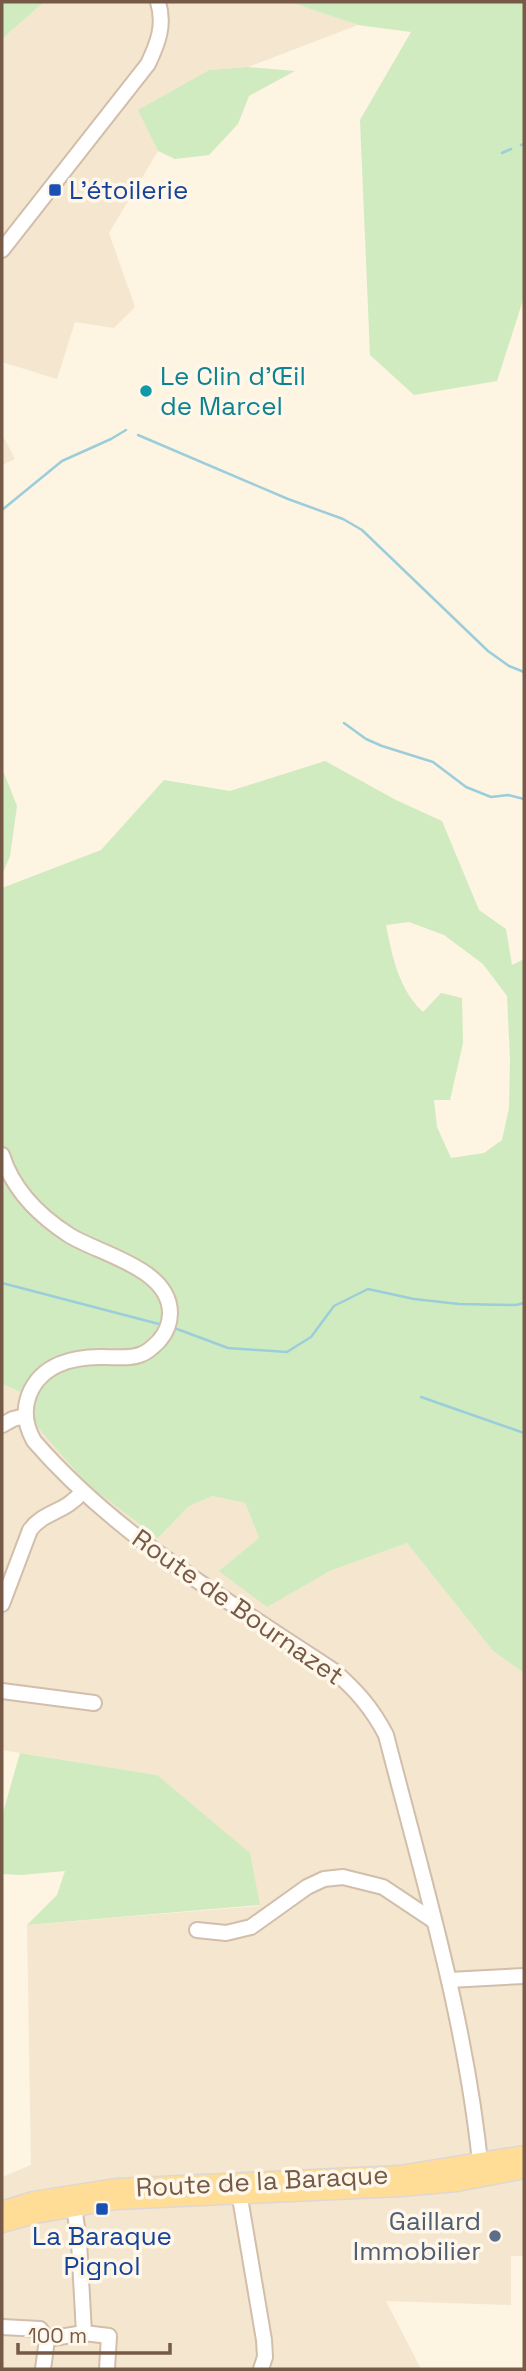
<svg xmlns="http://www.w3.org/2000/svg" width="526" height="2371" font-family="'Space Grotesk',sans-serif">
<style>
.residential{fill:#f5e6d0}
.green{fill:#d0ebc0;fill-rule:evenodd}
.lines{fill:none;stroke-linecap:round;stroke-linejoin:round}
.stream{stroke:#9bcdda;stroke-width:2.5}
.minor-casing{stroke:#d1beab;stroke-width:18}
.major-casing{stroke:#ded7d3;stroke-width:21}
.minor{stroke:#fff;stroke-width:14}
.major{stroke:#ffdd97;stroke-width:18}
.transit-dot{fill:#1a4fb4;stroke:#fff7e9;stroke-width:2.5}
.culture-dot{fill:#0f9aa8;stroke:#fff7e9;stroke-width:2.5}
.service-dot{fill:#5c6f8a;stroke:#fff7e9;stroke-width:2.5}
.labels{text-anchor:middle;stroke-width:7;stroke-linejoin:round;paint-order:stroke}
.transit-label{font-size:26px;fill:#164399;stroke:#fff7e9;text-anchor:start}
.culture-label{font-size:26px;fill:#0d838f;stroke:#fff7e9;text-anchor:start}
.street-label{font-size:26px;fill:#765a47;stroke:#fff7e9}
.service-label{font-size:26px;fill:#4e5e75;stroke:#fff7e9;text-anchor:end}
</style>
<rect width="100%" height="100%" fill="#fdf4e2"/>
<g class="residential">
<path d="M 44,2 L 290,2 L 358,25 L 248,67 L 209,70 L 139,110 L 158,151 L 109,233 L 135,307 L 114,328 L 75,322 L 57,379 L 2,362 L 2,39 Z"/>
<path d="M 2,434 L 15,459 L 2,465 Z"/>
<path d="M 2,1384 L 20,1392 L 32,1421 L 158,1538 L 188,1507 L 212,1496 L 245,1503 L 259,1538 L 266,1607 L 330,1571 L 407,1543 L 493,1651 L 524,1673 L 524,2256 L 511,2256 L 511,2305 L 386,2301 L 421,2369 L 2,2369 L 2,2177 L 31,2165 L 27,1925 L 259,1906 L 157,1775 L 2,1750 Z"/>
</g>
<g class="green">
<path d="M 2,2 L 44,2 L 2,39 Z"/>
<path d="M 290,2 L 524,2 L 524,297 L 497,381 L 414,395 L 370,355 L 360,120 L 411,32 L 358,25 Z"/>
<path d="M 248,67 L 295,71 L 249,96 L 238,124 L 209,155 L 175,159 L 158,151 L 138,110 L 209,70 Z"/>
<path d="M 325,761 L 396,800 L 442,821 L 479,910 L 506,929 L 512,965 L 524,959 L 524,1673 L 493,1651 L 407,1543 L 330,1571 L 267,1607 L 219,1571 L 259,1538 L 245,1503 L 212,1496 L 188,1507 L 158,1538 L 88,1485 L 32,1421 L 20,1392 L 2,1384 L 2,888 L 101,850 L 164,780 L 230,791 ZM 409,922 L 444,935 L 483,964 L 507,996 L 510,1059 L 509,1108 L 502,1140 L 484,1153 L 451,1158 L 437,1127 L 434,1100 L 450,1100 L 463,1043 L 462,998 L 441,993 L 423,1012 C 399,990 392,956 386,925 Z"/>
<path d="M 2,768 L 17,806 L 10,856 L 2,875 Z"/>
<path d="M 20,1753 L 157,1775 L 250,1853 L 260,1905 L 27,1925 L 57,1895 L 65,1871 L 21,1875 L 2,1874 L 2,1816 Z"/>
</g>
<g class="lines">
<g class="stream">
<path d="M 521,145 L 524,144"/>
<path d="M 502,153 L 511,149"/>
<path d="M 138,435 L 288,499 L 343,519 L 362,530 L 488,651 L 509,666 L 524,672"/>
<path d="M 2,510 L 62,461 L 111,439 L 126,430"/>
<path d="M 344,723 L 366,739 L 382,746 L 433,762 L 466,787 L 491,797 L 508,795 L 524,799"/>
<path d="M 2,1283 L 159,1324"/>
<path d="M 177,1329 L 228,1348 L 287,1352 L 311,1337 L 334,1306 L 368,1289 L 414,1299 L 459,1304 L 516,1305 L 524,1303"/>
<path d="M 421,1397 L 524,1433"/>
</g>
<defs>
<g id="minor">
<path d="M 2,250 L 148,64 C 158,43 165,25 158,2"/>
<path d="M 2,1155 C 13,1190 38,1215 69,1235 C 99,1254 170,1268 170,1313 C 170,1324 166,1333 159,1341 C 154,1346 148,1352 142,1354 C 131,1359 116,1357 105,1357 C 74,1356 41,1364 29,1395 C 23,1411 26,1427 34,1441 C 117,1537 229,1601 334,1671 C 356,1690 372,1708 386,1735 C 423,1879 467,2023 481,2172"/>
<path d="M 2,1425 L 13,1419 L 25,1416"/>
<path d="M 2,1604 L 30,1530 C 44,1511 65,1513 82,1492"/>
<path d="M 2,1691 L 94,1703"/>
<path d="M 197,1930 L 226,1933 L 251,1927 L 307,1887 L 324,1879 L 343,1877 L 383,1887 L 434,1921"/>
<path d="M 449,1980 L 524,1976"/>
<path d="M 238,2186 L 264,2340 L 265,2357 L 261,2369"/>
<path d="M 73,2199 L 79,2242 L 84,2333"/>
<path d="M 2,2327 L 40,2329 L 47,2339"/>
<path d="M 43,2369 L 47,2339 L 84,2333 L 109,2336 L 107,2369"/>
</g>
<g id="major">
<path d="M 2,2211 L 33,2201 L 116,2188 L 400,2175 L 524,2155"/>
<path d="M 2,2223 L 35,2214 L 116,2200 L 401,2187 L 457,2182 L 524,2169"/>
</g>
</defs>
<use href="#minor" class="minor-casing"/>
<use href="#major" class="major-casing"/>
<use href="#minor" class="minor"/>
<use href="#major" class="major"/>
</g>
<g class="transit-dot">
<rect x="48" y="183" width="14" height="14" rx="3.5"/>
<rect x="95" y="2202" width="14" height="14" rx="3.5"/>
</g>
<circle class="culture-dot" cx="146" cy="391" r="7"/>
<circle class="service-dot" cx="495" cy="2236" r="7"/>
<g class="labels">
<g class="transit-label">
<text x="69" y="199">L'étoilerie</text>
<text x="102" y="2245" text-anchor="middle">La Baraque<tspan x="102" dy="30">Pignol</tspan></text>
</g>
<g class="culture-label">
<text x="160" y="385">Le Clin d’Œil<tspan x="160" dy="30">de Marcel</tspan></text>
</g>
<g class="street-label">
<text transform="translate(238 1607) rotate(35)" y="9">Route de Bournazet</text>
<text transform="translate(262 2181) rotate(-3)" y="9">Route de la Baraque</text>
</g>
<g class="service-label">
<text x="481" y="2230">Gaillard<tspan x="481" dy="30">Immobilier</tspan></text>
</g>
</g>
<rect width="526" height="2371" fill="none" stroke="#765a47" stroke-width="7"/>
<path d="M18 2343v10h152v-10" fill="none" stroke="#765a47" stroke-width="3.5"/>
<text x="28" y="2343" font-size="21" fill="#765a47" stroke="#fff7e9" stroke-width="5" paint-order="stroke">100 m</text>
</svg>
